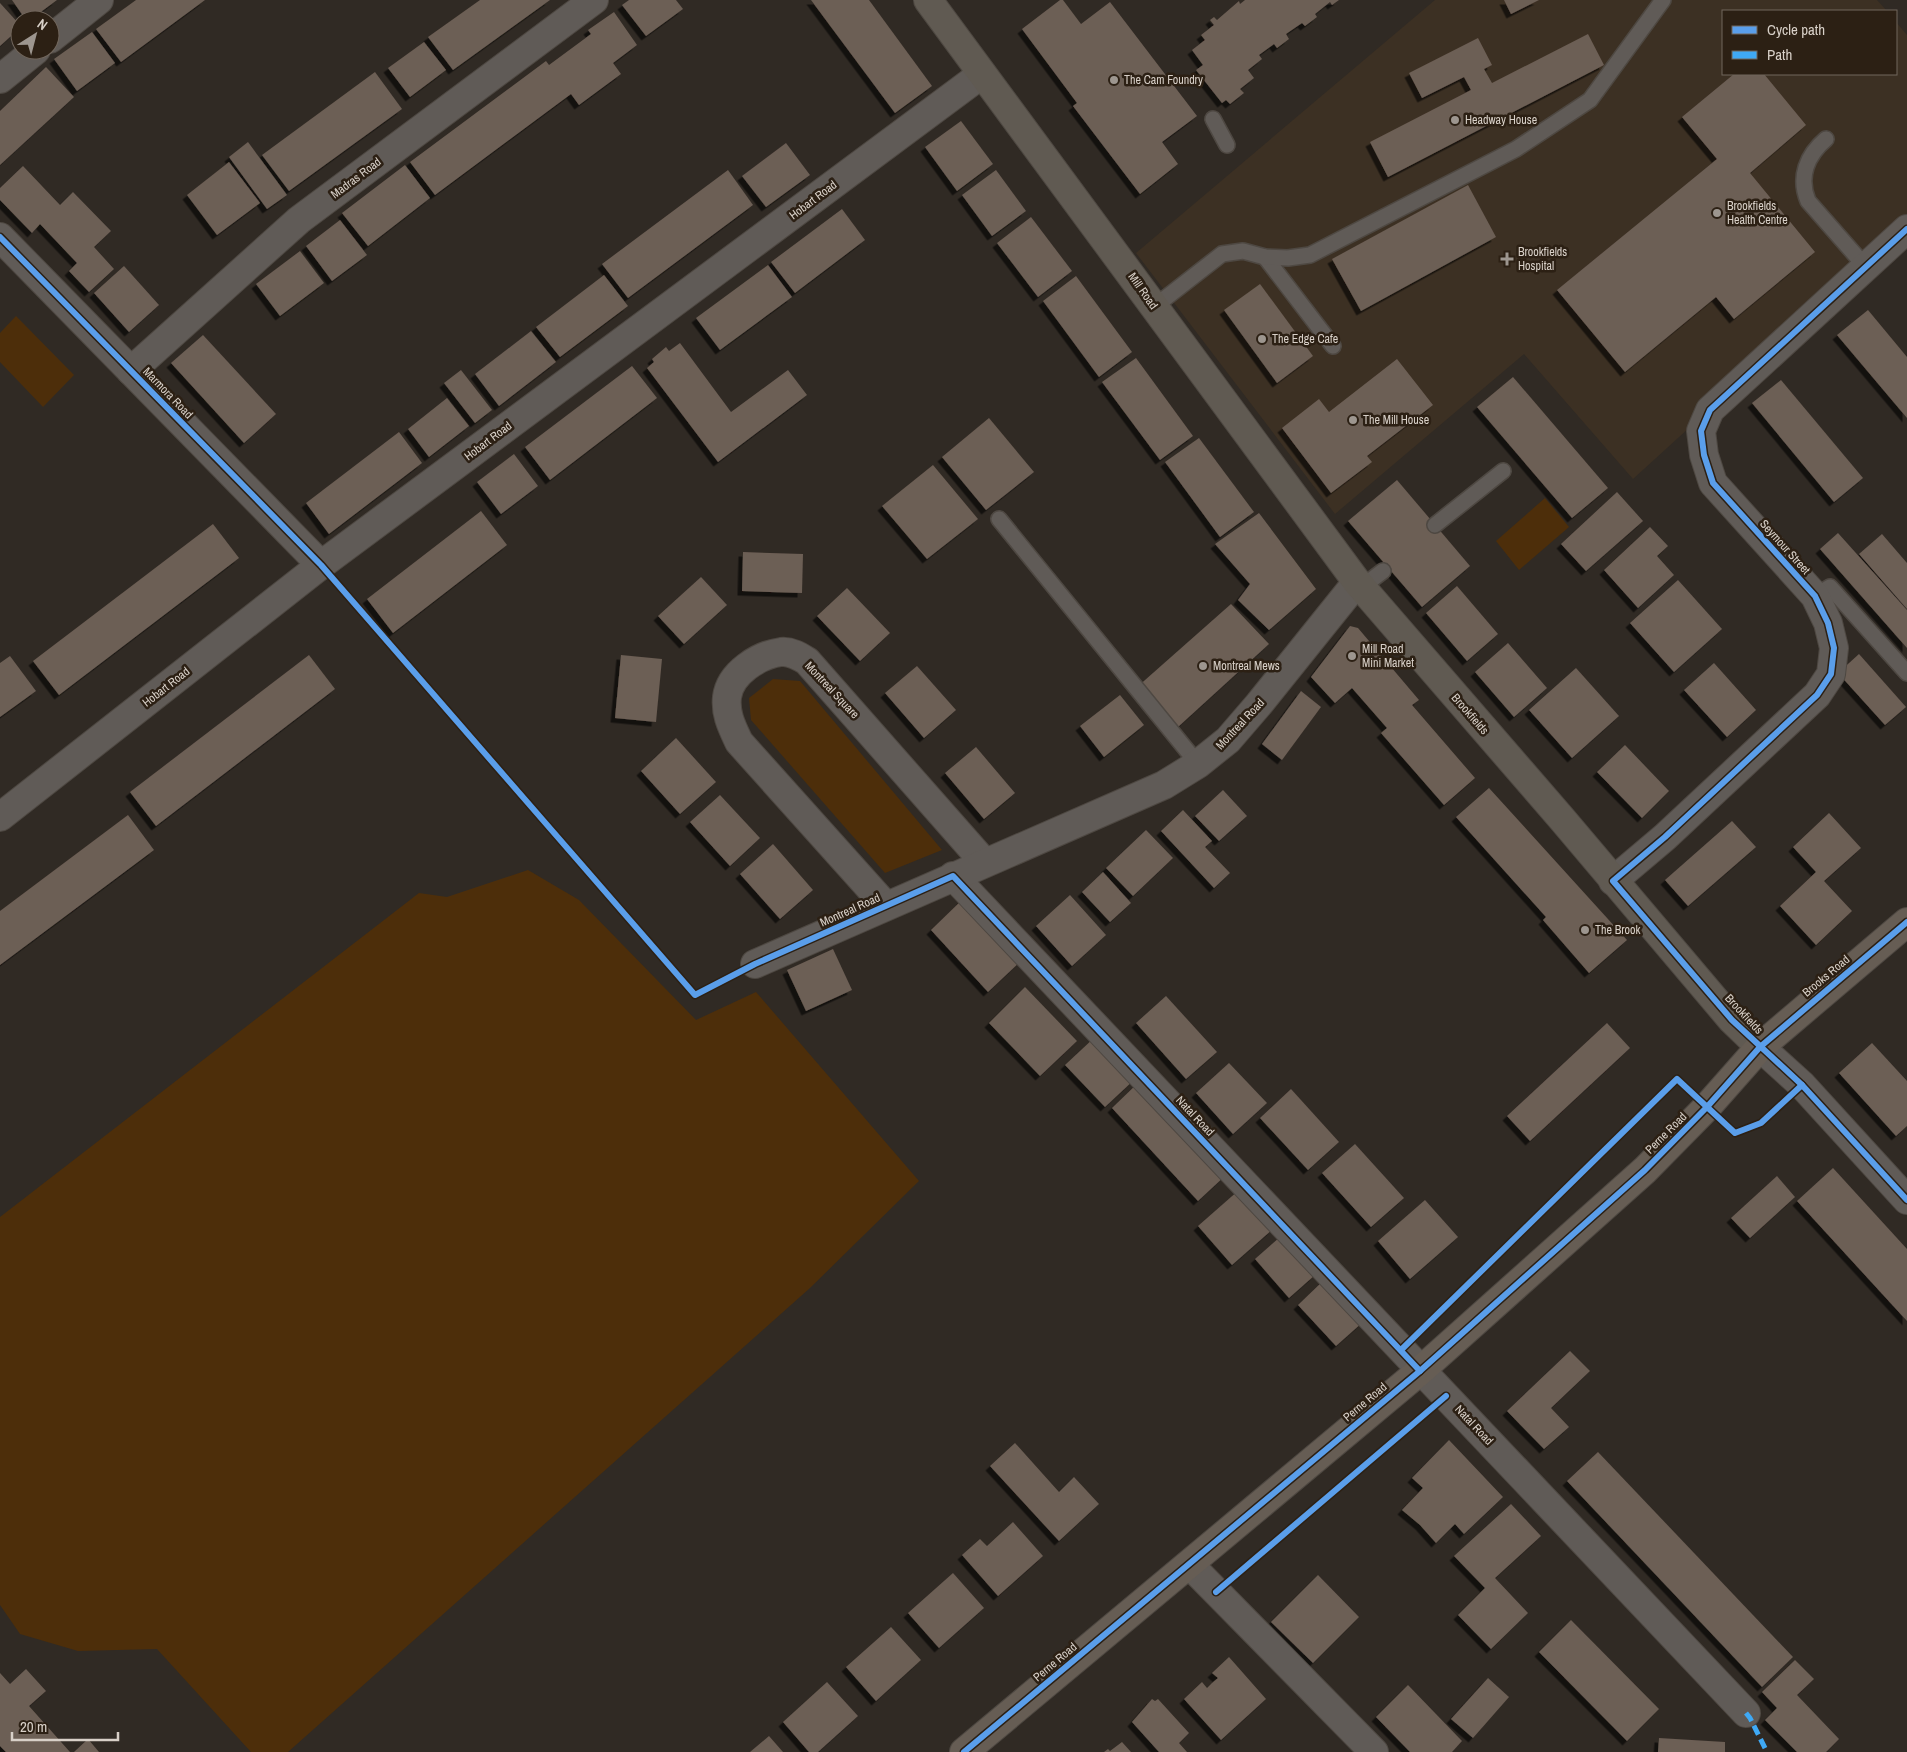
<svg xmlns="http://www.w3.org/2000/svg" width="1907" height="1752" font-family="'Archivo Narrow',sans-serif">
<style>
.medical{fill:#3c3023}
.green{fill:#4d2e0a}
.building{fill:#6c5e54;filter:url(#shadow)}
.lines{fill:none;stroke-linecap:round;stroke-linejoin:round}
.lane-casing{stroke:#4e4842;stroke-width:18}
.street-casing{stroke:#4e4842;stroke-width:30}
.secondary-casing{stroke:#4e4842;stroke-width:30}
.primary-casing{stroke:#4e4842;stroke-width:30}
.lane{stroke:#605b57;stroke-width:15}
.street{stroke:#605b57;stroke-width:28}
.secondary{stroke:#605a52;stroke-width:28}
.primary{stroke:#665d54;stroke-width:28}
.quiet{stroke:#3fa9f5;stroke-width:5;stroke-dasharray:10 5;stroke-linecap:butt}
.cycleway-casing{stroke:#2c2014;stroke-width:9}
.cycleway{stroke:#5a9eea;stroke-width:6}
.poi-dot{fill:#9d968f;stroke:#2c2014;stroke-width:2}
.labels{text-anchor:middle;stroke-width:5;stroke-linejoin:round;paint-order:stroke}
.poi-label{font-size:12px;fill:#d8d0c8;stroke:#2c2014;text-anchor:start}
.street-label{font-size:12px;fill:#d8d0c8;stroke:#2c2014}
</style>
<defs>
<filter id="shadow"><feDropShadow dx="-4.5" dy="4.5" stdDeviation="0" flood-color="#0009"/></filter>
</defs>
<rect width="100%" height="100%" fill="#302a24"/>
<path class="medical" d="M 1435,0 L 1877,0 L 1887,11 L 1723,11 L 1723,74 L 1896,74 L 1896,22 L 1907,35 L 1907,229 L 1633,479 L 1524,354 L 1335,514 L 1136,253 Z"/>
<g class="green">
<path d="M 16,316 L 74,375 L 43,407 L 0,362 L 0,333 Z"/>
<path d="M 1545,498 L 1569,527 L 1519,570 L 1496,541 Z"/>
<path d="M 773,679 L 800,681 L 942,850 L 885,873 L 751,720 L 749,698 Z"/>
<path d="M 528,870 L 579,900 L 696,1020 L 756,992 L 919,1181 L 810,1288 L 288,1752 L 251,1752 L 157,1649 L 78,1651 L 20,1634 L 0,1605 L 0,1217 L 419,893 L 447,897 Z"/>
</g>
<g class="building">
<path d="M 12,0 L 57,0 L 30,20 L 26,20 Z"/>
<path d="M 136,0 L 205,0 L 121,62 L 96,29 Z"/>
<path d="M 480,0 L 550,0 L 453,70 L 428,37 Z"/>
<path d="M 629,0 L 676,0 L 683,9 L 646,36 L 622,5 Z"/>
<path d="M 811,0 L 869,0 L 932,86 L 895,113 Z"/>
<path d="M 1060,0 L 1063,0 L 1081,24 L 1110,2 L 1197,116 L 1162,142 L 1178,164 L 1140,194 L 1073,106 L 1077,103 L 1022,29 Z"/>
<path d="M 1245,0 L 1339,0 L 1332,5 L 1330,2 L 1315,14 L 1317,17 L 1305,26 L 1302,23 L 1286,34 L 1289,39 L 1277,48 L 1274,44 L 1259,55 L 1262,59 L 1248,70 L 1254,78 L 1240,89 L 1244,93 L 1230,104 L 1226,100 L 1222,103 L 1196,70 L 1203,65 L 1192,50 L 1205,40 L 1201,35 L 1214,25 L 1210,20 L 1214,17 L 1217,20 L 1239,1 L 1240,4 Z"/>
<path d="M 1504,0 L 1539,0 L 1511,14 Z"/>
<path d="M 0,3 L 20,25 L 20,28 L 0,46 Z"/>
<path d="M 614,12 L 637,45 L 613,63 L 621,74 L 579,105 L 571,94 L 435,195 L 410,162 L 546,61 L 549,65 L 591,34 L 588,30 Z"/>
<path d="M 92,32 L 115,63 L 77,91 L 54,59 Z"/>
<path d="M 1588,34 L 1604,65 L 1388,177 L 1370,142 L 1471,90 L 1464,77 L 1422,98 L 1409,73 L 1478,38 L 1492,65 L 1484,69 L 1492,83 Z"/>
<path d="M 424,42 L 446,70 L 410,97 L 388,68 Z"/>
<path d="M 46,67 L 74,97 L 0,165 L 0,111 Z"/>
<path d="M 375,72 L 402,109 L 289,191 L 262,155 Z"/>
<path d="M 1734,74 L 1764,74 L 1806,125 L 1750,173 L 1815,252 L 1734,319 L 1716,297 L 1625,372 L 1557,290 L 1717,159 L 1682,117 Z"/>
<path d="M 961,121 L 993,164 L 957,191 L 925,147 Z"/>
<path d="M 248,142 L 287,195 L 267,209 L 229,157 Z"/>
<path d="M 786,143 L 810,175 L 766,207 L 742,176 Z"/>
<path d="M 229,162 L 260,203 L 217,235 L 187,195 Z"/>
<path d="M 405,165 L 430,198 L 368,246 L 342,213 Z"/>
<path d="M 23,166 L 60,205 L 73,192 L 111,231 L 94,247 L 114,269 L 89,292 L 69,271 L 77,263 L 40,224 L 32,233 L 0,200 L 0,188 Z"/>
<path d="M 728,170 L 753,205 L 628,298 L 602,264 Z"/>
<path d="M 996,170 L 1026,211 L 992,236 L 962,195 Z"/>
<path d="M 1468,185 L 1496,237 L 1361,311 L 1332,259 Z"/>
<path d="M 842,209 L 865,240 L 795,293 L 771,262 Z"/>
<path d="M 1031,217 L 1072,271 L 1038,297 L 997,243 Z"/>
<path d="M 340,220 L 367,255 L 332,281 L 306,246 Z"/>
<path d="M 300,251 L 324,283 L 280,316 L 256,284 Z"/>
<path d="M 768,265 L 792,297 L 720,350 L 696,318 Z"/>
<path d="M 124,266 L 159,305 L 129,332 L 94,293 Z"/>
<path d="M 604,275 L 628,306 L 560,357 L 536,327 Z"/>
<path d="M 1076,276 L 1132,352 L 1099,377 L 1043,301 Z"/>
<path d="M 1260,284 L 1313,356 L 1277,383 L 1224,310 Z"/>
<path d="M 1868,310 L 1907,357 L 1907,418 L 1837,335 Z"/>
<path d="M 531,331 L 556,362 L 499,406 L 475,374 Z"/>
<path d="M 203,335 L 276,414 L 244,443 L 171,363 Z"/>
<path d="M 680,343 L 731,412 L 788,370 L 807,395 L 718,462 L 647,368 L 654,362 L 652,359 L 666,347 L 669,351 Z"/>
<path d="M 1136,358 L 1193,436 L 1160,460 L 1102,382 Z"/>
<path d="M 1397,359 L 1433,405 L 1367,456 L 1372,462 L 1331,493 L 1282,428 L 1319,399 L 1329,412 Z"/>
<path d="M 632,366 L 657,398 L 550,480 L 525,447 Z"/>
<path d="M 461,370 L 492,410 L 475,423 L 444,383 Z"/>
<path d="M 1513,377 L 1608,488 L 1572,518 L 1477,407 Z"/>
<path d="M 1781,380 L 1863,478 L 1834,502 L 1752,403 Z"/>
<path d="M 447,398 L 469,426 L 429,457 L 408,429 Z"/>
<path d="M 989,418 L 1034,472 L 986,510 L 942,457 Z"/>
<path d="M 399,432 L 422,463 L 329,534 L 306,503 Z"/>
<path d="M 1199,438 L 1254,512 L 1220,537 L 1165,462 Z"/>
<path d="M 514,454 L 538,486 L 501,514 L 477,482 Z"/>
<path d="M 933,465 L 978,519 L 927,559 L 882,506 Z"/>
<path d="M 1397,480 L 1470,566 L 1422,607 L 1348,521 Z"/>
<path d="M 1617,492 L 1643,521 L 1586,571 L 1561,544 Z"/>
<path d="M 481,511 L 507,545 L 393,633 L 367,599 Z"/>
<path d="M 1259,513 L 1316,589 L 1269,630 L 1238,600 L 1250,584 L 1215,544 Z"/>
<path d="M 213,524 L 239,558 L 59,695 L 33,661 Z"/>
<path d="M 1650,527 L 1668,546 L 1657,556 L 1674,575 L 1638,608 L 1604,570 Z"/>
<path d="M 1838,533 L 1907,610 L 1907,648 L 1820,549 Z"/>
<path d="M 1882,534 L 1907,563 L 1907,609 L 1859,554 Z"/>
<path d="M 743,552 L 803,554 L 802,593 L 742,591 Z"/>
<path d="M 701,577 L 727,605 L 684,644 L 658,616 Z"/>
<path d="M 1678,580 L 1722,629 L 1674,672 L 1630,623 Z"/>
<path d="M 1457,586 L 1498,634 L 1467,661 L 1426,613 Z"/>
<path d="M 847,588 L 890,633 L 860,661 L 817,616 Z"/>
<path d="M 1231,604 L 1269,644 L 1178,727 L 1136,688 Z"/>
<path d="M 1350,626 L 1358,628 L 1419,700 L 1412,705 L 1475,778 L 1444,805 L 1381,733 L 1387,728 L 1352,688 L 1335,703 L 1311,677 Z"/>
<path d="M 1508,643 L 1547,688 L 1514,717 L 1475,672 Z"/>
<path d="M 1859,654 L 1906,707 L 1885,725 L 1838,673 Z"/>
<path d="M 309,655 L 335,689 L 156,826 L 130,792 Z"/>
<path d="M 621,655 L 662,659 L 656,722 L 615,718 Z"/>
<path d="M 10,656 L 36,691 L 0,717 L 0,663 Z"/>
<path d="M 1714,663 L 1756,710 L 1727,737 L 1684,690 Z"/>
<path d="M 917,666 L 956,710 L 924,738 L 885,693 Z"/>
<path d="M 1576,668 L 1619,716 L 1572,758 L 1529,710 Z"/>
<path d="M 1301,691 L 1321,707 L 1282,760 L 1262,744 Z"/>
<path d="M 1120,695 L 1144,725 L 1104,757 L 1080,726 Z"/>
<path d="M 676,738 L 716,782 L 680,814 L 641,771 Z"/>
<path d="M 1625,745 L 1669,791 L 1642,818 L 1597,772 Z"/>
<path d="M 976,747 L 1015,793 L 984,819 L 945,773 Z"/>
<path d="M 1489,788 L 1627,940 L 1589,973 L 1543,920 L 1546,917 L 1456,817 Z"/>
<path d="M 1223,790 L 1247,816 L 1219,841 L 1195,816 Z"/>
<path d="M 720,795 L 760,838 L 730,866 L 690,822 Z"/>
<path d="M 1183,810 L 1212,841 L 1205,847 L 1230,873 L 1214,888 L 1161,831 Z"/>
<path d="M 1829,813 L 1861,848 L 1824,881 L 1852,911 L 1816,945 L 1780,906 L 1816,872 L 1793,847 Z"/>
<path d="M 128,815 L 154,850 L 0,965 L 0,911 Z"/>
<path d="M 1732,821 L 1756,847 L 1688,906 L 1665,880 Z"/>
<path d="M 1146,830 L 1173,858 L 1133,896 L 1106,868 Z"/>
<path d="M 773,844 L 813,890 L 780,919 L 740,874 Z"/>
<path d="M 1103,872 L 1131,903 L 1110,922 L 1082,892 Z"/>
<path d="M 1070,895 L 1106,935 L 1072,966 L 1036,926 Z"/>
<path d="M 964,898 L 1022,960 L 988,992 L 931,930 Z"/>
<path d="M 833,949 L 852,990 L 806,1011 L 787,970 Z"/>
<path d="M 1025,987 L 1077,1041 L 1040,1076 L 989,1023 Z"/>
<path d="M 1166,996 L 1217,1052 L 1186,1079 L 1136,1023 Z"/>
<path d="M 1607,1023 L 1630,1048 L 1530,1141 L 1507,1116 Z"/>
<path d="M 1095,1037 L 1135,1079 L 1105,1107 L 1065,1065 Z"/>
<path d="M 1872,1043 L 1907,1081 L 1907,1126 L 1896,1136 L 1839,1073 Z"/>
<path d="M 1229,1063 L 1267,1103 L 1233,1134 L 1196,1093 Z"/>
<path d="M 1139,1082 L 1226,1175 L 1198,1201 L 1112,1108 Z"/>
<path d="M 1291,1089 L 1339,1142 L 1308,1170 L 1260,1118 Z"/>
<path d="M 1355,1144 L 1404,1198 L 1371,1227 L 1322,1173 Z"/>
<path d="M 1833,1168 L 1907,1249 L 1907,1321 L 1797,1201 Z"/>
<path d="M 1777,1176 L 1795,1197 L 1750,1238 L 1731,1218 Z"/>
<path d="M 1239,1190 L 1273,1229 L 1232,1265 L 1198,1226 Z"/>
<path d="M 1425,1200 L 1458,1237 L 1410,1279 L 1378,1241 Z"/>
<path d="M 1280,1237 L 1315,1275 L 1289,1298 L 1255,1259 Z"/>
<path d="M 1324,1280 L 1363,1322 L 1336,1346 L 1298,1305 Z"/>
<path d="M 1570,1351 L 1590,1371 L 1551,1408 L 1569,1427 L 1544,1449 L 1507,1411 Z"/>
<path d="M 1449,1440 L 1503,1497 L 1464,1534 L 1455,1524 L 1436,1543 L 1420,1525 L 1402,1510 L 1423,1488 L 1412,1478 Z"/>
<path d="M 1015,1443 L 1059,1492 L 1074,1477 L 1099,1504 L 1059,1541 L 990,1466 Z"/>
<path d="M 1598,1452 L 1793,1657 L 1762,1687 L 1567,1481 Z"/>
<path d="M 1511,1504 L 1541,1536 L 1495,1578 L 1528,1613 L 1491,1649 L 1458,1615 L 1485,1588 L 1454,1556 Z"/>
<path d="M 1013,1522 L 1043,1556 L 998,1596 L 962,1555 L 980,1539 L 987,1546 Z"/>
<path d="M 953,1573 L 984,1608 L 939,1648 L 908,1613 Z"/>
<path d="M 1318,1575 L 1359,1617 L 1313,1663 L 1271,1622 Z"/>
<path d="M 1571,1620 L 1659,1709 L 1627,1741 L 1539,1652 Z"/>
<path d="M 891,1627 L 921,1660 L 876,1701 L 846,1667 Z"/>
<path d="M 1229,1657 L 1266,1699 L 1221,1740 L 1184,1699 L 1202,1682 L 1207,1688 L 1212,1683 L 1218,1678 L 1212,1673 Z"/>
<path d="M 1795,1660 L 1814,1679 L 1797,1695 L 1839,1739 L 1826,1752 L 1797,1752 L 1765,1720 L 1777,1708 L 1762,1692 Z"/>
<path d="M 26,1669 L 46,1691 L 29,1706 L 70,1752 L 6,1752 L 0,1746 L 0,1673 L 10,1684 Z"/>
<path d="M 1488,1678 L 1509,1697 L 1473,1738 L 1451,1719 Z"/>
<path d="M 827,1682 L 858,1716 L 818,1752 L 809,1752 L 783,1722 Z"/>
<path d="M 1408,1685 L 1462,1741 L 1452,1752 L 1410,1752 L 1376,1717 Z"/>
<path d="M 1152,1699 L 1155,1701 L 1158,1699 L 1189,1733 L 1179,1743 L 1187,1752 L 1159,1752 L 1132,1722 Z"/>
<path d="M 769,1736 L 783,1752 L 750,1752 Z"/>
<path d="M 1659,1738 L 1725,1742 L 1725,1752 L 1658,1752 Z"/>
<path d="M 88,1739 L 99,1752 L 74,1752 Z"/>
<path d="M 1122,1742 L 1131,1752 L 1104,1752 L 1108,1749 L 1110,1751 Z"/>
</g>
<g class="lines">
<defs>
<g id="lane">
<path d="M 1213,119 L 1227,145"/>
<path d="M 1826,139 C 1807,155 1798,177 1808,201 L 1865,266"/>
<path d="M 1265,257 L 1333,346"/>
<path d="M 1154,307 L 1222,254 L 1243,251 L 1265,257 L 1288,258 L 1310,255 L 1516,149 L 1590,100 L 1663,0"/>
<path d="M 999,519 L 1198,764"/>
<path d="M 1435,525 L 1503,471"/>
<path d="M 1362,587 L 1383,571"/>
<path d="M 1815,596 L 1830,587 L 1907,673"/>
</g>
<g id="street">
<path d="M 50,39 L 99,0"/>
<path d="M 0,79 L 36,50"/>
<path d="M 0,237 L 321,565"/>
<path d="M 131,371 L 299,220 L 594,0"/>
<path d="M 0,817 L 321,565 L 982,74"/>
<path d="M 953,876 L 1746,1713"/>
<path d="M 1613,881 L 1665,837 L 1817,695 L 1831,674 L 1834,648 L 1828,623 L 1815,596 L 1713,483 L 1704,455 L 1701,431 L 1710,410 L 1907,229"/>
<path d="M 886,906 L 739,742 C 732,727 725,714 727,697 C 730,673 759,655 781,652 C 791,651 799,656 807,661 L 984,862"/>
<path d="M 755,964 L 1164,785 L 1198,764 L 1228,740 L 1259,704 L 1357,582"/>
<path d="M 1760,1047 L 1802,1085 L 1907,1200"/>
<path d="M 1190,1565 L 1374,1752"/>
</g>
<path id="secondary" d="M 928,0 L 1357,582 L 1562,819 L 1732,1020 L 1760,1047"/>
<path id="primary" d="M 964,1752 L 1420,1371 L 1645,1170 L 1707,1107 L 1760,1047 L 1907,922"/>
</defs>
<use href="#lane" class="lane-casing"/>
<use href="#street" class="street-casing"/>
<use href="#secondary" class="secondary-casing"/>
<use href="#primary" class="primary-casing"/>
<use href="#lane" class="lane"/>
<use href="#street" class="street"/>
<use href="#secondary" class="secondary"/>
<use href="#primary" class="primary"/>
<path class="quiet" d="M 1746,1713 L 1750,1718 L 1767,1752"/>
<defs>
<g id="cycleway">
<path d="M 1907,229 L 1710,410 L 1701,431 L 1704,455 L 1713,483 L 1815,596 L 1828,623 L 1834,648 L 1831,674 L 1817,695 L 1665,837 L 1613,881 L 1732,1020 L 1802,1085 L 1907,1200"/>
<path d="M 0,237 L 321,565 L 695,995 L 755,964 L 953,876 L 1420,1371"/>
<path d="M 1401,1350 L 1677,1079 L 1735,1133 L 1761,1123 L 1802,1085"/>
<path d="M 1216,1592 L 1446,1396"/>
<path d="M 964,1752 L 1420,1371 L 1645,1170 L 1707,1107 L 1760,1047 L 1907,922"/>
</g>
</defs>
<use href="#cycleway" class="cycleway-casing"/>
<use href="#cycleway" class="cycleway"/>
</g>
<g class="poi-dot">
<circle cx="1114" cy="80" r="5"/>
<circle cx="1455" cy="120" r="5"/>
<circle cx="1717" cy="213" r="5"/>
<path d="M1504.5 251.5h5v5h5v5h-5v5h-5v-5h-5v-5h5z"/>
<circle cx="1262" cy="339" r="5"/>
<circle cx="1353" cy="420" r="5"/>
<circle cx="1352" cy="656" r="5"/>
<circle cx="1203" cy="666" r="5"/>
<circle cx="1585" cy="930" r="5"/>
</g>
<g class="labels">
<g class="poi-label">
<text x="1124" y="84">The Cam Foundry</text>
<text x="1465" y="124">Headway House</text>
<text x="1727" y="210">Brookfields<tspan x="1727" dy="14">Health Centre</tspan></text>
<text x="1518" y="256">Brookfields<tspan x="1518" dy="14">Hospital</tspan></text>
<text x="1272" y="343">The Edge Cafe</text>
<text x="1363" y="424">The Mill House</text>
<text x="1362" y="653">Mill Road<tspan x="1362" dy="14">Mini Market</tspan></text>
<text x="1213" y="670">Montreal Mews</text>
<text x="1595" y="934">The Brook</text>
</g>
<g class="street-label">
<text transform="translate(356 178) rotate(-37)" y="4">Madras Road</text>
<text transform="translate(813 200) rotate(-37)" y="4">Hobart Road</text>
<text transform="translate(1143 291) rotate(55)" y="4">Mill Road</text>
<text transform="translate(168 393) rotate(46)" y="4">Marmora Road</text>
<text transform="translate(488 441) rotate(-37)" y="4">Hobart Road</text>
<text transform="translate(1785 547) rotate(48)" y="4">Seymour Street</text>
<text transform="translate(166 687) rotate(-38)" y="4">Hobart Road</text>
<text transform="translate(832 690) rotate(47)" y="4">Montreal Square</text>
<text transform="translate(1470 714) rotate(49)" y="4">Brookfields</text>
<text transform="translate(1240 724) rotate(-47)" y="4">Montreal Road</text>
<text transform="translate(850 910) rotate(-24)" y="4">Montreal Road</text>
<text transform="translate(1826 976) rotate(-40)" y="4">Brooks Road</text>
<text transform="translate(1744 1014) rotate(47)" y="4">Brookfields</text>
<text transform="translate(1195 1116) rotate(47)" y="4">Natal Road</text>
<text transform="translate(1666 1133) rotate(-45)" y="4">Perne Road</text>
<text transform="translate(1365 1402) rotate(-40)" y="4">Perne Road</text>
<text transform="translate(1474 1425) rotate(47)" y="4">Natal Road</text>
<text transform="translate(1055 1662) rotate(-40)" y="4">Perne Road</text>
</g>
</g>
<rect x="1722" y="10" width="175" height="65" fill="#2c2014" stroke="#71665c"/>
<rect x="1732" y="26" width="25" height="8" fill="#5a9eea" stroke="#71665c"/>
<text x="1767" y="35" font-size="15" fill="#d8d0c8">Cycle path</text>
<rect x="1732" y="51" width="25" height="8" fill="#3fa9f5" stroke="#71665c"/>
<text x="1767" y="60" font-size="15" fill="#d8d0c8">Path</text>
<g transform="translate(35 35) rotate(36)"><circle r="24" fill="#2c2014" stroke="#71665c"/>
<path d="M0-4L9 19L0 12L-9 19Z" fill="#9d968f"/>
<text y="-8" font-size="14" font-weight="bold" text-anchor="middle" fill="#d8d0c8">N</text>
</g>
<path d="M12 1732v8h106v-8" fill="none" stroke="#d8d0c8" stroke-width="2.5"/>
<text x="20" y="1732" font-size="15" fill="#d8d0c8" stroke="#2c2014" stroke-width="4" paint-order="stroke">20 m</text>
</svg>
